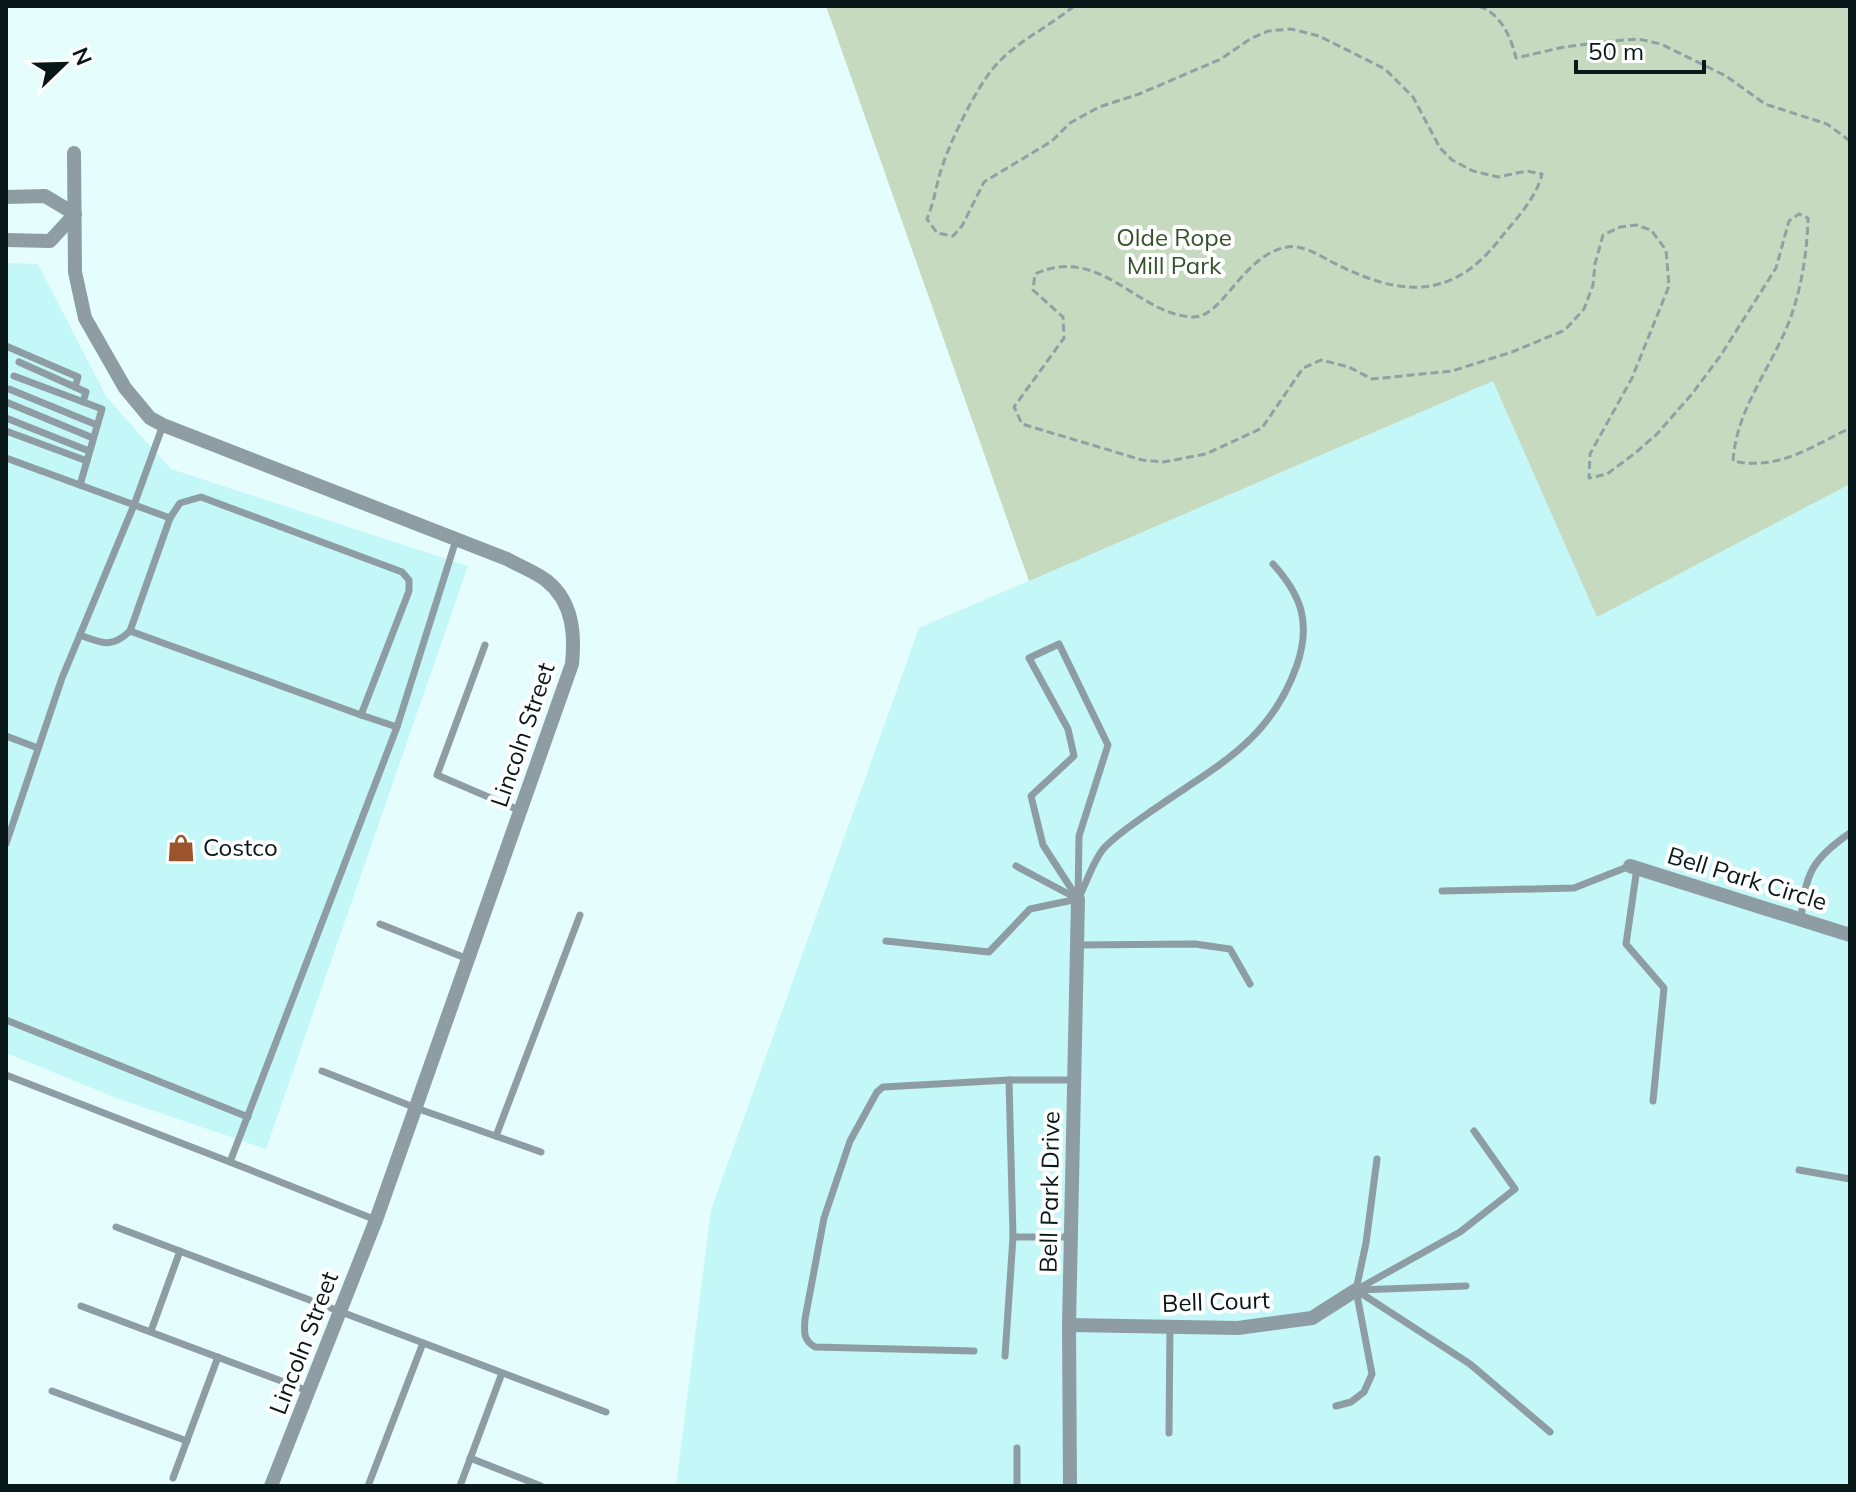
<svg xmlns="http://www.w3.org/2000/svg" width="1856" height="1492" font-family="Mulish,sans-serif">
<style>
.built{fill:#c4f7f8}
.green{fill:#c6dabf}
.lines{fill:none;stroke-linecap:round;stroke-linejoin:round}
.path{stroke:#8da2a2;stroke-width:3;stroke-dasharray:8 4;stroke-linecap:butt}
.lane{stroke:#8e9da4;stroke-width:7}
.street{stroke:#8e9da4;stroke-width:14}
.labels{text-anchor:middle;stroke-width:8;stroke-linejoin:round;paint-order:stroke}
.park-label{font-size:24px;fill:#345229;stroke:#fff}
.street-label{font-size:24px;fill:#081818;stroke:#fff}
.poi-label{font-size:24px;fill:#081818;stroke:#fff;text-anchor:start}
</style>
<rect width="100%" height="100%" fill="#e5fdfd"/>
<g class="built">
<path d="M 6,263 L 38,264 L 107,398 L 171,469 L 468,566 L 266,1149 L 119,1099 L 6,1053 Z"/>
<path d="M 1672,304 L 1850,463 L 1850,1486 L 676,1486 L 711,1210 L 919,628 Z"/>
</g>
<path class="green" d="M 826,6 L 1850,6 L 1850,484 L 1597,617 L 1493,381 L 1029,581 Z"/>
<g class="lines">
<g class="path">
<path d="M 1074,6 C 1049,27 1017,41 995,66 C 975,89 947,147 939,177 C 935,192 933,205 927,219 L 937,233 L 953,236 L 962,226 L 984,182 L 1052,141 L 1070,123 L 1099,107 L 1139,94 L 1221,59 L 1250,39 L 1268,31 L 1291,29 L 1319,36 L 1385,69 L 1413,97 L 1440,148 L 1452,160 L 1473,171 L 1498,177 L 1527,171 L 1542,174 C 1536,199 1515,220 1499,240 C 1450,303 1396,295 1332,262 C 1319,255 1301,244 1287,247 C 1242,255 1223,318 1193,317 C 1137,315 1101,244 1035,274 L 1033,290 L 1063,317 L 1064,338 L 1014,407 L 1022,424 L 1142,460 L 1163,462 L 1206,454 L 1262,428 L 1303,368 L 1321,360 L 1349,367 L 1372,379 L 1452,371 L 1512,352 L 1565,330 L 1584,309 L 1593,285 L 1595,264 L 1603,235 L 1620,227 L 1636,225 L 1651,230 L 1666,250 L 1669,286 L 1632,378 L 1590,454 L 1589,478 L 1607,474 L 1634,454 L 1657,434 L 1692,394 L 1721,355 L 1776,268 L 1789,221 L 1799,214 L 1808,218 C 1807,259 1799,305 1780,342 C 1761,382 1736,416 1733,461 C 1778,471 1811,447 1850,428"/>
<path d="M 1479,6 C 1501,14 1511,37 1516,58 L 1564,47 L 1612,41 L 1638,39 L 1661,44 L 1726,76 L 1765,104 L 1827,124 L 1850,141"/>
</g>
<g class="lane">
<path d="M 6,346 L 78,377 L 75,387"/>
<path d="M 19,362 L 86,392 L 83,402"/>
<path d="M 14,376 L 102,409 L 80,485"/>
<path d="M 9,389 L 97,425"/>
<path d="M 6,402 L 93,438"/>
<path d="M 6,418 L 89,451"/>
<path d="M 6,431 L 87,461"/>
<path d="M 6,458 L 170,518 L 180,503 L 201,497 L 402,572 L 409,580 L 409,591 L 361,715 L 130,631 C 111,649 102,643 80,635"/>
<path d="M 130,631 L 170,518"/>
<path d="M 1059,644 L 1108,745 L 1079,836 L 1078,899 L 1043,845 L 1031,796 L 1074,756 L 1068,729 L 1029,658 Z"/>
<path d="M 485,645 L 437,775 L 521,811"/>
<path d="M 361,715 L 397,727"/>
<path d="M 6,736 L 38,748"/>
<path d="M 6,844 L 62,678 L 134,505 L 163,425"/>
<path d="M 1016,866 L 1076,898"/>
<path d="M 1637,868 L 1626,944 L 1664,988 L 1653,1101"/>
<path d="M 1442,891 L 1574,888 L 1630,866"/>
<path d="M 1079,897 C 1087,882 1093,861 1104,848 C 1117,834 1137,821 1153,810 C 1216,766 1270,742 1297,665 C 1311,623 1302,596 1273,564"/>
<path d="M 1801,919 C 1805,874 1812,859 1850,833"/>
<path d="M 380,924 L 468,959"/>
<path d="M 886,941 L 989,952 L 1030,909 L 1078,899"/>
<path d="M 1077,945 L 1195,944 L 1230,949 L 1250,984"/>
<path d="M 6,1020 L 248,1117"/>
<path d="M 322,1071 L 416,1108 L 541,1152"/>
<path d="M 6,1075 L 230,1162 L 397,727 L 456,540"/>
<path d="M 1009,1080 L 1013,1237 L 1071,1237"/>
<path d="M 496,1136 L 580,915"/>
<path d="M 230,1162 L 376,1220"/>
<path d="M 1799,1170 L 1850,1179"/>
<path d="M 116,1227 L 606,1412"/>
<path d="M 1356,1290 L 1460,1232 L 1515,1189 L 1474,1131"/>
<path d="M 1356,1290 L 1470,1364 L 1550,1432"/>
<path d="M 1358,1290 L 1466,1286"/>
<path d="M 81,1306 L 308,1391"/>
<path d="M 151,1331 L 180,1251"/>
<path d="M 974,1351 L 815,1347 C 803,1340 804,1332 805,1319 L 824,1218 L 850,1141 L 877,1092 L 883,1087 L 1009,1080 L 1074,1080"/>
<path d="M 1005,1356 L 1013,1237"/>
<path d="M 52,1391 L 187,1441"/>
<path d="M 1336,1406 L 1351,1402 L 1364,1392 L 1372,1374 L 1356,1290 L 1366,1243 L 1377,1159"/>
<path d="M 1169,1433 L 1170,1327"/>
<path d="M 470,1458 L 541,1486"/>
<path d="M 173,1478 L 218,1357"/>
<path d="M 368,1486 L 423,1343"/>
<path d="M 460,1486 L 502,1373"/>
<path d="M 1017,1486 L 1017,1448"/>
</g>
<g class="street">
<path d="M 74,153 L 75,272 L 85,318 L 125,388 L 150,418 L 163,425 L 507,559 C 519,566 536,572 547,581 C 573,602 575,634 572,664 L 376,1220 L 271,1486"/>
<path d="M 6,197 L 45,196 L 75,214 L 50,241 L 6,240"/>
<path d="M 1630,866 L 1850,935"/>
<path d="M 1069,1325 L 1238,1328 L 1312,1318 L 1356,1290"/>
<path d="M 1070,1486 L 1069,1325 L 1078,899"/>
</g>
</g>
<defs>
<symbol id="shop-bare" viewBox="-9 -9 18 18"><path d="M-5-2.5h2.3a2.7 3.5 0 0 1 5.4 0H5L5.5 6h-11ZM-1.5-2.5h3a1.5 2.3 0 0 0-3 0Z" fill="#9b542c" stroke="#fff" stroke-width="2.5" paint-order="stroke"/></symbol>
</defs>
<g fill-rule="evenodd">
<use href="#shop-bare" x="161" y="828" width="40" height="40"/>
</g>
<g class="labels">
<g class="park-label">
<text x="1174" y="246">Olde Rope<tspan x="1174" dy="28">Mill Park</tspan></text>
</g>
<g class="street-label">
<text transform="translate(523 735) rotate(-71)" y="8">Lincoln Street</text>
<text transform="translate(1747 879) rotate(17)" y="8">Bell Park Circle</text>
<text transform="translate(1050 1192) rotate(-89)" y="8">Bell Park Drive</text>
<text transform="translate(1216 1302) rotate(-2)" y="8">Bell Court</text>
<text transform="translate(304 1343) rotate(-69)" y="8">Lincoln Street</text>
</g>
<g class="poi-label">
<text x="203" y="856">Costco</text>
</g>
</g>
<rect width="1856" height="1492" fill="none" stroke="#081818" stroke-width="16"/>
<g transform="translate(64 64) rotate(67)" stroke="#ffffff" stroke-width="6" paint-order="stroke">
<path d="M0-6L14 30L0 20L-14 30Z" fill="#081818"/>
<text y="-12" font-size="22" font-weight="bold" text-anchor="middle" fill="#081818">N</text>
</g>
<path d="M1576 60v12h128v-12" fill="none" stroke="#081818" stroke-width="4"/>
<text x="1588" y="60" font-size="24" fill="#081818" stroke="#ffffff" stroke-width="6" paint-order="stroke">50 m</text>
</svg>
